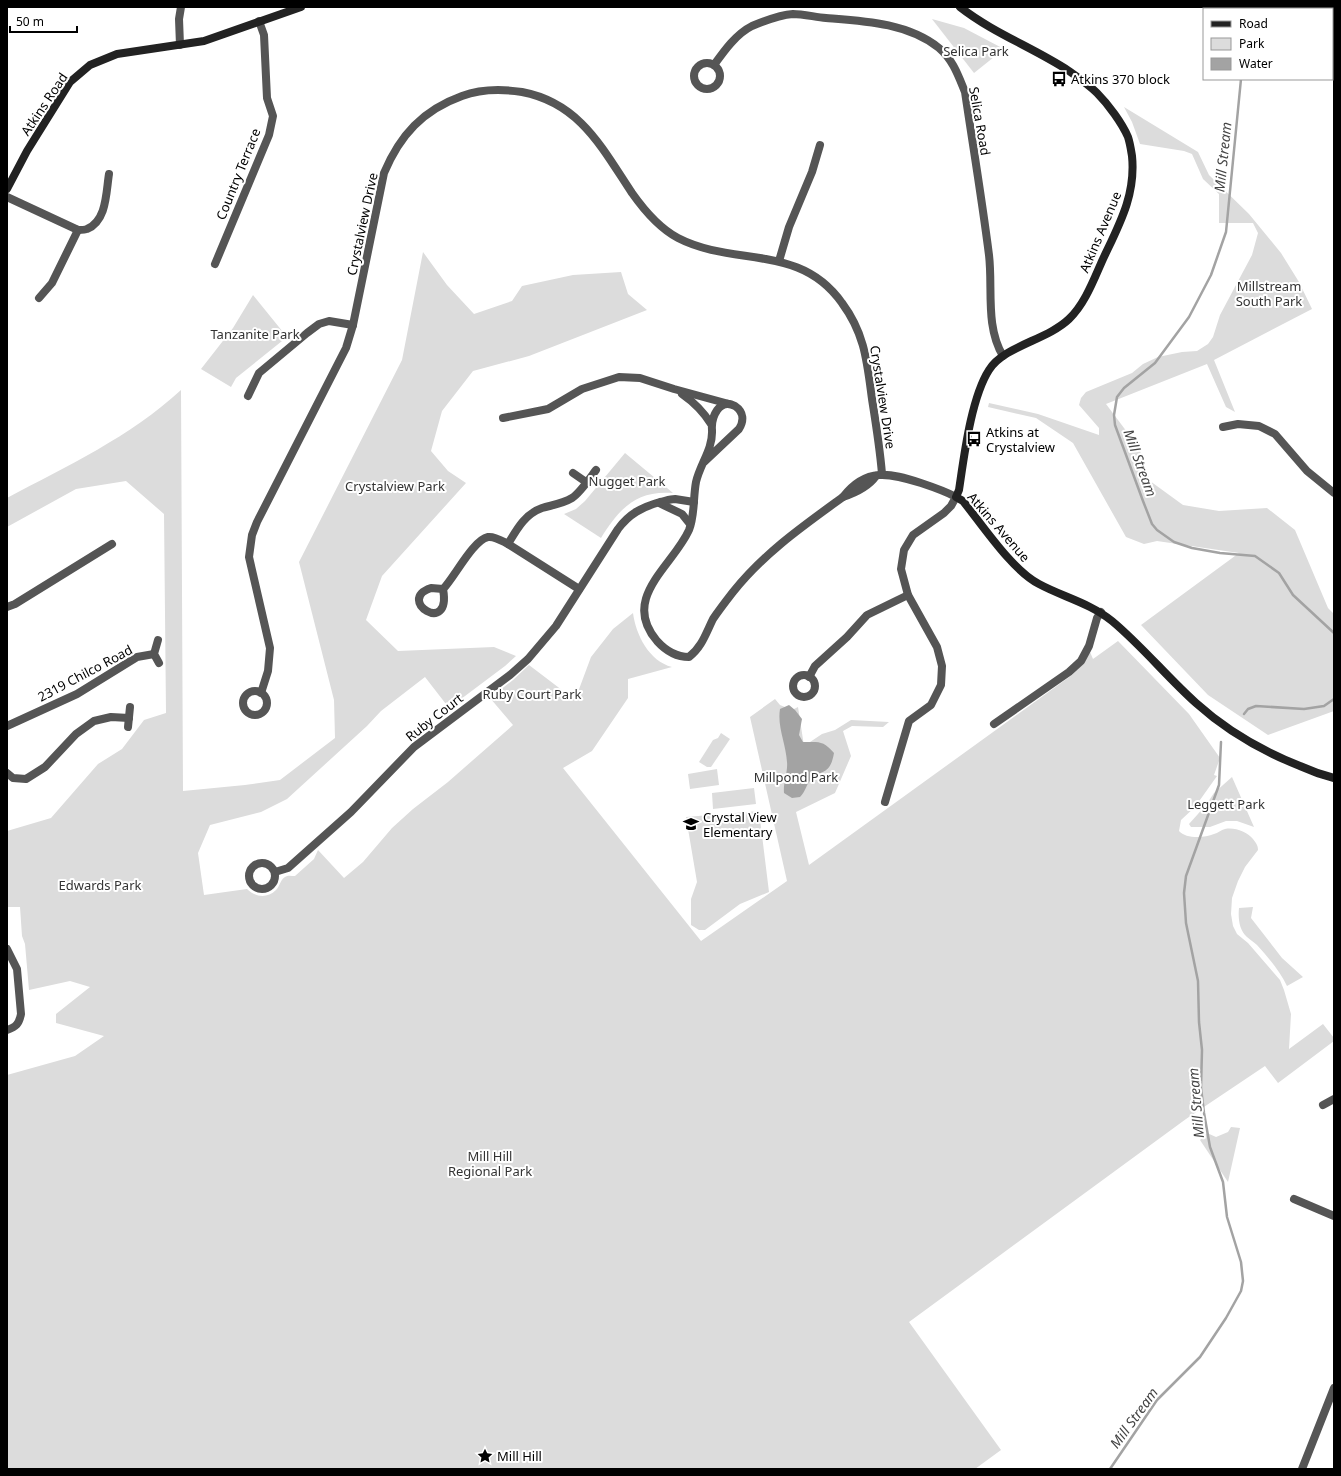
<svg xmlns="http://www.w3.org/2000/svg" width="1341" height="1476" font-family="'Noto Sans',sans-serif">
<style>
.green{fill:#dcdcdc}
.water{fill:#a3a3a3}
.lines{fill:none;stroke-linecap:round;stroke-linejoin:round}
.stream{stroke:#a3a3a3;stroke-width:2.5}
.street{stroke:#555;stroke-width:8}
.secondary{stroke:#222;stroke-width:8}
.labels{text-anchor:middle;stroke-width:4;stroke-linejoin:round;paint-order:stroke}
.park-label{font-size:13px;fill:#333;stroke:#fff}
.poi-label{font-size:13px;fill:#000;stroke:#fff;text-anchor:start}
.street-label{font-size:13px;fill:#000;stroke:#fff}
.water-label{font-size:14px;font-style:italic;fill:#444;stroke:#fff}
</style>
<rect width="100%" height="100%" fill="#fff"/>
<g class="green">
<path d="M 932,19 L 964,28 L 1004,49 L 974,73 Z"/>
<path d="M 1124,107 L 1198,152 L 1209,175 L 1249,214 L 1281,253 L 1299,282 L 1312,309 L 1214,360 L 1235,412 L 1226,407 L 1207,364 L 1106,404 L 1139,448 L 1150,481 L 1183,505 L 1219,511 L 1267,508 L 1295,530 L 1328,608 L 1334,614 L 1334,711 L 1268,735 L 1208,695 L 1141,625 L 1239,553 L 1157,541 L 1144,544 L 1126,537 L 1073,443 L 1036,418 L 988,407 L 989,403 L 1038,414 L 1099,435 L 1099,428 L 1079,405 L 1081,398 L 1086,392 L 1132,373 L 1143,364 L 1158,357 L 1182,352 L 1197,351 L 1208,344 L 1213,337 L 1220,315 L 1252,255 L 1258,233 L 1253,223 L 1219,223 L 1219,194 L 1203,179 L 1192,154 L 1184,151 L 1140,144 L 1132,122 Z"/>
<path d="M 423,252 L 447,285 L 474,314 L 512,301 L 522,286 L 573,275 L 621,272 L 628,294 L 647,310 L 529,356 L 473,371 L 442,411 L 431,451 L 448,471 L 466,483 L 382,576 L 366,620 L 398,651 L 494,647 L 516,656 L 505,666 L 449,708 L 425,677 L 381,711 L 367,726 L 287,799 L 261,812 L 210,825 L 198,853 L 204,895 L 247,889 C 255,897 267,899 276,890 C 280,886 280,880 285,877 C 288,875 291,876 295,876 L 314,859 L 318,850 L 344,878 L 363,862 L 392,828 L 413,809 L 448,782 L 513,725 L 490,698 L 513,680 L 529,665 L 575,700 L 591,657 L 613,629 L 633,613 C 636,635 649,661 672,667 L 628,679 L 628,698 L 592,751 L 563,768 L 701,941 L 787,881 L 750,717 L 775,699 L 780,705 L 792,710 L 798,707 L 804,746 L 822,734 L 835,730 L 851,720 L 889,722 L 883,727 L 852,726 L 843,731 L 851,756 L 835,793 L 796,812 L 809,865 L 1072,675 L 1082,665 L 1090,652 L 1093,659 L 1118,641 L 1189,714 L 1220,758 L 1214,775 L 1217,776 L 1195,807 L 1181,820 L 1179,831 C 1186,839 1204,838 1214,834 C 1218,833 1221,830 1225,829 C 1235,827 1247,832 1253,839 C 1256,843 1258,845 1258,850 L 1245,867 L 1238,881 L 1232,898 L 1231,914 L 1233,926 L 1237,934 L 1248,943 L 1280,980 L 1284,990 L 1291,1014 L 1289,1049 L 1323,1024 L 1334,1038 L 1334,1041 L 1278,1083 L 1265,1066 L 1186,1119 L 909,1322 L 1001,1450 L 975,1469 L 7,1469 L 7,1075 L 75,1056 L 104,1036 L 56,1023 L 56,1014 L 90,987 L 70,981 L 29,990 L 25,944 L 22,936 L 20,907 L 7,907 L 7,831 L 51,818 L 98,764 L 122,749 L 144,720 L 166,713 L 164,514 L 126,481 L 76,489 L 7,527 L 7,498 C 67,466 130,437 181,390 L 183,791 L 245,785 L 280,780 L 335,738 L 334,700 L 299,562 L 402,360 Z"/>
<path d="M 253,295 L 287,337 L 236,378 L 231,387 L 201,369 L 233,328 Z"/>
<path d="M 625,453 L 673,493 C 636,490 619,509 601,538 L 564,514 L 576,509 L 585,501 Z"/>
<path d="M 721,733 L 730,739 L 711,767 L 707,767 L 699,762 L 713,740 L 718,738 Z"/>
<path d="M 717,769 L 719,785 L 690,789 L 688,774 Z"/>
<path d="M 1232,777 L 1254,827 L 1237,821 L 1226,821 L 1210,827 L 1191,827 L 1189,824 L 1206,805 L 1214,793 Z"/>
<path d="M 754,788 L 756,804 L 713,809 L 712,793 Z"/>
<path d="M 759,811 L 769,892 L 740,904 L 705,930 L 699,930 L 691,925 L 691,899 L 697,882 L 686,817 Z"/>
<path d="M 1253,907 L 1251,918 L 1282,958 L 1303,977 L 1287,986 C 1280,971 1268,957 1257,945 C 1254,942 1250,940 1247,937 C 1239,930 1238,918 1239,908 Z"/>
<path d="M 1231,1127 L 1240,1128 L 1228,1182 L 1200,1140 L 1207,1133 L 1216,1137 L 1228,1132 Z"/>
</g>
<path class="water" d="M 789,705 L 795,710 L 802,719 L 799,735 L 803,742 C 819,742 823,740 834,753 C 830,776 822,768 810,781 C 806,785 806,791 800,797 L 792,798 L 784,793 C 783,782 788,772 787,762 C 786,744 777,727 780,709 Z"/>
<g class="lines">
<g class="stream">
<path d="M 1257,9 L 1258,7"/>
<path d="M 1241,79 L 1226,232 L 1211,275 L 1189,317 L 1155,363 L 1124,388 L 1117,397 L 1114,415 L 1115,425 L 1143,501 L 1152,524 L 1157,530 L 1174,542 L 1192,548 L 1220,553 L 1255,556 L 1279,573 L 1293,595 L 1334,633"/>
<path d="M 1244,714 L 1248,709 L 1256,706 L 1304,709 L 1324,706 L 1334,699"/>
<path d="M 1110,1469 L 1157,1400 L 1200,1357 L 1226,1318 L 1241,1291 L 1243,1281 L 1241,1262 L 1227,1217 L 1223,1182 L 1210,1147 L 1204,1113 L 1201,1088 L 1202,1050 L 1199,1022 L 1198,981 L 1186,923 L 1184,893 L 1186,876 L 1219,785 L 1221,742"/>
</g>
<g class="street">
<path d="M 180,45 L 179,19 L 181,7"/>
<circle cx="707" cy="76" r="13"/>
<path d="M 714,65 C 724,51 736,34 752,26 C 764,21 779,15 793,14 C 803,14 815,17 826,18 C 864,21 908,23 939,48 C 953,60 958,75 965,92 C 973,146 982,200 989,255 C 993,288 985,326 1003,356"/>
<path d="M 7,197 L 78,230 C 80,230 85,230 87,229 C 107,221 106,192 109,174"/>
<path d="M 779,261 L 789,227 L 812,172 L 820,145"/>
<path d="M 215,264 L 269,135 L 273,116 L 267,98 L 264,35 L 259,21"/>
<path d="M 39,298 L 52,283 L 78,230"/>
<path d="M 682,394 C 695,403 703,411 711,424"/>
<path d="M 248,396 L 259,373 L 307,333 L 319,324 L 329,321 L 353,325"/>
<path d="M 503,418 L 548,409 L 582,389 L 619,377 L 640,378 L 674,389 L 729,404"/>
<path d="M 1223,427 L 1238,424 L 1259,426 L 1275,434 L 1307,471 L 1334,493"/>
<path d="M 704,462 L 739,429 C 744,421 744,412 735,406 C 719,397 711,418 712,430 C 713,449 700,464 696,482 C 693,498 695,515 689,530 C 673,566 620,598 657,641 C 666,651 676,657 689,657 C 702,647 706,633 713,619 C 719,610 726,601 733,592 C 764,553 803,526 843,497 C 866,467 890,473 921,483 C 933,487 945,491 956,497 L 951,506 L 944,513 L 913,535 L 904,550 L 901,569 L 908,595 L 937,647 L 942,666 L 941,685 L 931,705 L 909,721 L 885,802"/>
<path d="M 573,473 L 586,482"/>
<path d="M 843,497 C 855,493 869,486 876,476"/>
<path d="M 659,503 L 682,514 L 690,524"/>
<path d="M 508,544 C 517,529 525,514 542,508 C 552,505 562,504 572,498 C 580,493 590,478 596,470"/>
<path d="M 431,588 L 443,589 C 452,637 395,600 431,588 Z"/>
<path d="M 443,589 C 454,578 473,540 488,537 C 495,536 502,541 508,544 L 579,589"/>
<path d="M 7,607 L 15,604 L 112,544"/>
<path d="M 158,640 L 154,654 L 159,663"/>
<circle cx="804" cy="686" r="11"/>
<path d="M 809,677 L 815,666 L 847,637 L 867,615 L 908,595"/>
<circle cx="255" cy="703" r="12"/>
<path d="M 261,693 L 268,671 L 270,648 L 249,557 L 252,535 L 257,522 L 346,348 L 353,325 L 384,173 C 400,135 423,110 462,96 C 481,89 502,89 522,92 C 580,103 602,148 632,193 C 644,210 659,228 678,238 C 734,267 800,243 842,303 C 865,334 867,362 872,399 C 876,424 880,449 882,474"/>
<path d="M 994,724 L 1069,672 L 1081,661 L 1089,646 L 1097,618 L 1101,612"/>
<path d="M 7,726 L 77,694 L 137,657 L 154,654"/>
<path d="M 128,727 L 130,707"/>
<path d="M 7,773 L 13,778 L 26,779 L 45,767 L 76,734 L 94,721 L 111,717 L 129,718"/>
<circle cx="262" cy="876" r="13"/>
<path d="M 275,872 L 288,868 L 351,812 L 414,747 L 510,675 L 528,659 L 556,626 L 618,529 C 629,514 642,507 660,502 C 665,501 670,499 675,499 C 681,500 688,501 694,502"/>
<path d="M 7,949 L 17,969 L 21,1014 C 19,1024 16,1027 7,1030"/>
<path d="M 1323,1105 L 1334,1099"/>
<path d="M 1294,1199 L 1334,1216"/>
<path d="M 1302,1469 L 1334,1388"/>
</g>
<g class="secondary">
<path d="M 960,7 C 993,33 1034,48 1069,71 C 1079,78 1089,85 1097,93 C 1108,104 1122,123 1128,137 C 1130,143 1131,150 1132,156 C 1136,195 1119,225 1103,259 C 1094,279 1085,304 1069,319 C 1047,340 1004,346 989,370 C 971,398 964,457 959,490 L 956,497 L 963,501 C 983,526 1012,570 1039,584 C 1063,597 1090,603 1112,621 C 1142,646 1167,677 1196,703 C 1227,731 1262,751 1300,766 C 1311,771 1322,775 1334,778"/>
<path d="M 7,189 L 27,151 L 70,82 L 90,65 L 117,54 L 204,41 L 301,7"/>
</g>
</g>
<defs>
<symbol id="bus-bare" viewBox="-9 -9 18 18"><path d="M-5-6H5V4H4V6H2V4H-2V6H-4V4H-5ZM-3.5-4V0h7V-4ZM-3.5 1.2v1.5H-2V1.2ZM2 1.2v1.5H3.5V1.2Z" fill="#000" stroke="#fff" stroke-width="2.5" paint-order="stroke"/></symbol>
<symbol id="school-bare" viewBox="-9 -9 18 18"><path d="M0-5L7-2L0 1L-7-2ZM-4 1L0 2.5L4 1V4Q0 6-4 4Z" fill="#000" stroke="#fff" stroke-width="2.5" paint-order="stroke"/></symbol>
<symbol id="sight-bare" viewBox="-9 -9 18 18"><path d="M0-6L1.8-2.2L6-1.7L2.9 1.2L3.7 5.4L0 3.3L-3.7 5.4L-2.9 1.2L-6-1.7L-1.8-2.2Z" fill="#000" stroke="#fff" stroke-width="2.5" paint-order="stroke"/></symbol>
</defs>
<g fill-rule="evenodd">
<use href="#bus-bare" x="1048" y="68" width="22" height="22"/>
<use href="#bus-bare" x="963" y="428" width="22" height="22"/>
<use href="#school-bare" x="680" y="813" width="22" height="22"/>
<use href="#sight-bare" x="474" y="1445" width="22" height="22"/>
</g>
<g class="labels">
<g class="park-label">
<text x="976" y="56">Selica Park</text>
<text x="1269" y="291">Millstream<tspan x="1269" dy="15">South Park</tspan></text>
<text x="255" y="339">Tanzanite Park</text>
<text x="627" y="486">Nugget Park</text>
<text x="395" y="491">Crystalview Park</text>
<text x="532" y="699">Ruby Court Park</text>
<text x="796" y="782">Millpond Park</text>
<text x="1226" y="809">Leggett Park</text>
<text x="100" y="890">Edwards Park</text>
<text x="490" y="1161">Mill Hill<tspan x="490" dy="15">Regional Park</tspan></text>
</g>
<g class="poi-label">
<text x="1071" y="84">Atkins 370 block</text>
<text x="986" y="437">Atkins at<tspan x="986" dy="15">Crystalview</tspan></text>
<text x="703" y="822">Crystal View<tspan x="703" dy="15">Elementary</tspan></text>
<text x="497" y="1461">Mill Hill</text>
</g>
<g class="street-label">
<text transform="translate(44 104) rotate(-56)" y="5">Atkins Road</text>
<text transform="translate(980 121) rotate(80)" y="5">Selica Road</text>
<text transform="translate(238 174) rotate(-68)" y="5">Country Terrace</text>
<text transform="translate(362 224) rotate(-78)" y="5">Crystalview Drive</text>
<text transform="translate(1100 232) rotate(-67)" y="5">Atkins Avenue</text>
<text transform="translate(883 397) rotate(81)" y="5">Crystalview Drive</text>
<text transform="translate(999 527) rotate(49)" y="5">Atkins Avenue</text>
<text transform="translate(85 673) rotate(-28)" y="5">2319 Chilco Road</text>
<text transform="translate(434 717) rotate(-38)" y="5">Ruby Court</text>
</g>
<g class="water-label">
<text transform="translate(1223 157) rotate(-84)" y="5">Mill Stream</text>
<text transform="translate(1140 463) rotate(70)" y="5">Mill Stream</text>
<text transform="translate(1196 1103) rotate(-95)" y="5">Mill Stream</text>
<text transform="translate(1134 1418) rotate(-54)" y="5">Mill Stream</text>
</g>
</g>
<rect width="1341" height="1476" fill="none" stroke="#000000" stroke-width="16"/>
<rect x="1203" y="8" width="130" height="72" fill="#ffffff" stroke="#999999"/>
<rect x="1211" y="21" width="20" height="6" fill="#222222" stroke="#999999"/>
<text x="1239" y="28" font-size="12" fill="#000000">Road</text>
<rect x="1211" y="38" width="20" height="12" fill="#dcdcdc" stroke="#999999"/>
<text x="1239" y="48" font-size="12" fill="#000000">Park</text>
<rect x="1211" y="58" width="20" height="12" fill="#a3a3a3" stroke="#999999"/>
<text x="1239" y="68" font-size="12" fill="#000000">Water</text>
<path d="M10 26v6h67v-6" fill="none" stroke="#000000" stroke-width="2"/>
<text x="16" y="26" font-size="12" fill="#000000" stroke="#ffffff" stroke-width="3" paint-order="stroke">50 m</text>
</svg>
